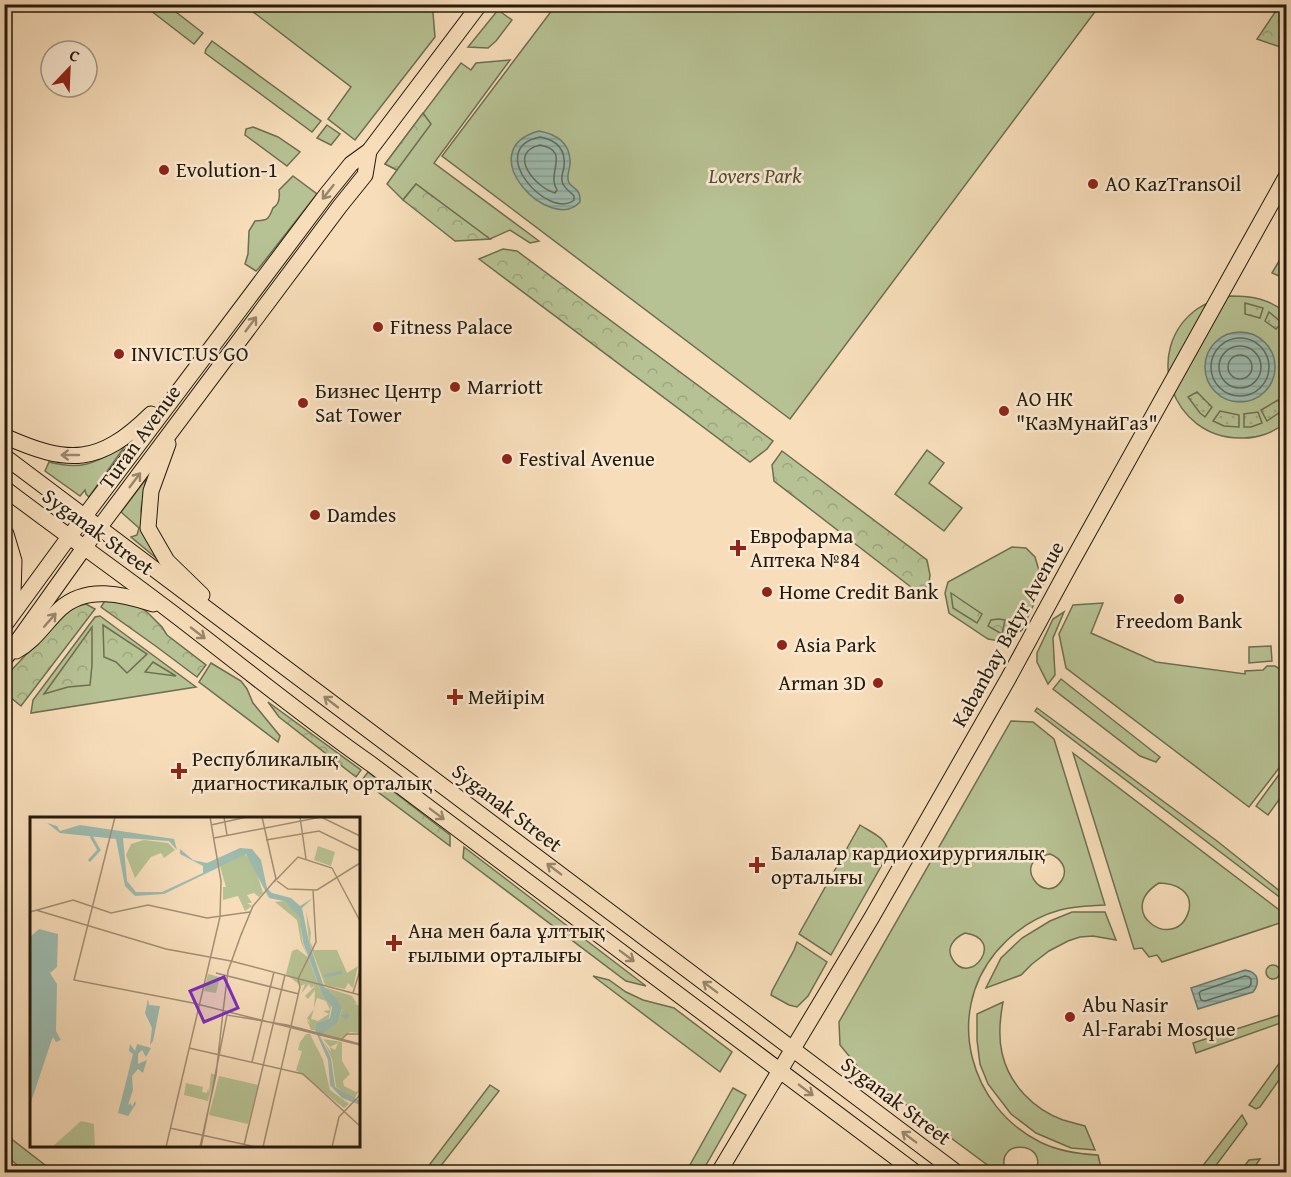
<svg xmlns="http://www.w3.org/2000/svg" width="1291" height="1177" font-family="'Gentium Book Plus',serif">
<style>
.green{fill:#b7c294;stroke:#6e6e50;stroke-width:1.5;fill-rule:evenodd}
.forest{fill:url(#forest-crowns);stroke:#6e6e50;stroke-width:1.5}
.garden{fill:url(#garden-dots);stroke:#6e6e50;stroke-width:1.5}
.water{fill:url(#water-rules);stroke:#6d7c6f;stroke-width:1.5}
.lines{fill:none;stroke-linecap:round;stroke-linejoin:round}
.shore{stroke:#616c5e;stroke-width:1.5}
.major-casing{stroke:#251b0d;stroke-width:17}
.major{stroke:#f7ddba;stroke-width:15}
.oneway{stroke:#98866c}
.poi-dot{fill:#8f2418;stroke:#fae9d2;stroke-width:2}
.labels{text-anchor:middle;stroke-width:5;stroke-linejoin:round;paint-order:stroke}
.poi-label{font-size:21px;fill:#251b0d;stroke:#fae9d2;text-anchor:start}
.park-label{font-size:21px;font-style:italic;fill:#514d36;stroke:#fae9d2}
.street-label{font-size:21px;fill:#251b0d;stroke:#fae9d2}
.inset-river{fill:none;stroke:#9dbcb0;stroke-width:3}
.inset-road{fill:none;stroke:#a38f75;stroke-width:1.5}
.view{fill:#7b2cbf;fill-opacity:0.15;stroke:#7b2cbf;stroke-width:3}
.inset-edge{fill:none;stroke:#251b0d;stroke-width:3}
</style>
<defs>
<pattern id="forest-crowns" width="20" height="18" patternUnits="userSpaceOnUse" patternTransform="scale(1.5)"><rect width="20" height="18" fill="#b7c294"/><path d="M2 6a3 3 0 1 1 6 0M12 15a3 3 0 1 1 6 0" fill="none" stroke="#9da67e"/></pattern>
<pattern id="garden-dots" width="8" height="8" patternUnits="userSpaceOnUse" patternTransform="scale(1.5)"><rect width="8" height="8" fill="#b7c294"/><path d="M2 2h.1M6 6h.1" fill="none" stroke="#9da67e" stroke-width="1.8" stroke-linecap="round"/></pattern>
<pattern id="water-rules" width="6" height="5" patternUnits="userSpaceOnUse" patternTransform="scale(1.5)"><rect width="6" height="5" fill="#9dbcb0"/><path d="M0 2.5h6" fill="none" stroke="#87a196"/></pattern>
</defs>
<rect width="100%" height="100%" fill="#f7ddba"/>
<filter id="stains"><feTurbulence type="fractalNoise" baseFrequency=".00333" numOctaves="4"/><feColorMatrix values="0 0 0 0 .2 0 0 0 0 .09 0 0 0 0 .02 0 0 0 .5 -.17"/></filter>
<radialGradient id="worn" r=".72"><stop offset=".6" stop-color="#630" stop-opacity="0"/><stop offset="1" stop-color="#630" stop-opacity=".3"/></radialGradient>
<g class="green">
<path d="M 144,5 L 167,5 L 203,33 L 194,44 L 146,7 Z"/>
<path d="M 244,5 L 244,4 L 440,5 L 433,13 L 435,37 L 355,140 L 328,119 L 351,87 Z"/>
<path d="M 556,5 L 1100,5 L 790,419 L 442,156 Z"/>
<path d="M 498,10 L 512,20 L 496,41 L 488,48 L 468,47 Z"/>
<path d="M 212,41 L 321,121 L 312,132 L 205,53 L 206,49 Z"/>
<path d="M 510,60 L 434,163 L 539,241 L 530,243 L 510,230 L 490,239 L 416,184 L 403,200 L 387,184 L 397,170 L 385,164 L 461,63 L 471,70 L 476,63 Z"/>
<path d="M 327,125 L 340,134 L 331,145 L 317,138 Z"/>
<path d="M 253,127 L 278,137 L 300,152 L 287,166 L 245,135 L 246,129 Z"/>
<path d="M 293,176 L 317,194 L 259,268 L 256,271 L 245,264 L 248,254 L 249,231 L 255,221 C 267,220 268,221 273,208 C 280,204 280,197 279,190 Z"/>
<path d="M 1231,296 C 1252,296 1270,299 1286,313 L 1286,422 C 1274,433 1256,439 1240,438 C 1172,438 1141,350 1197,309 C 1207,302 1219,299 1231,296 Z"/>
<path d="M 125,446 L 89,497 L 86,494 L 85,490 L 80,496 L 45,471 L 49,462 C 83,471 96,462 125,446 Z"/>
<path d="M 927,450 L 944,463 L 929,483 L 962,508 L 944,531 L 895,494 Z"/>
<path d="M 146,479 L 141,510 L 143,529 L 162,563 L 131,537 L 137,535 L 139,528 L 121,512 Z"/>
<path d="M 1012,547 L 1026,548 L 1035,557 L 1043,584 L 1022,630 L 1005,642 L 988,639 L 949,613 L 945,593 L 948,582 Z"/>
<path d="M 1103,603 L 1091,633 L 1156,662 L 1245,674 L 1245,671 L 1263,670 L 1267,666 L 1275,666 L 1286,673 L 1284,678 L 1286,679 L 1286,759 L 1249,807 L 1066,668 L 1059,634 L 1073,605 Z"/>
<path d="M 1064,612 L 1053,638 L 1055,675 L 1048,684 L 1037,662 L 1037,653 L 1053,619 Z"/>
<path d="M 100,616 L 196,687 L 31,713 L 33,700 L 95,617 Z"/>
<path d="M 1271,646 L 1272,661 L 1249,663 L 1249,647 Z"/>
<path d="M 211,663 L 241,681 L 247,689 L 253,703 L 280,736 L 278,742 L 199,682 Z"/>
<path d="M 1061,679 L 1160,757 L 1156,762 L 1140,756 L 1053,689 Z"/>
<path d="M 1037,708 L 1217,841 L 1286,896 L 1286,902 L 1035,711 Z"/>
<path d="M 1011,721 L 1033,722 L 1054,739 L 1105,905 C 1090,906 1075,906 1060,910 C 1034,917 1013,932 996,952 C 944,1015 970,1107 1040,1142 C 1058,1151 1078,1154 1098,1155 L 1102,1172 L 1035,1172 C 1051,1141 992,1137 1006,1172 L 997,1172 L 863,1073 L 840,1045 L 839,1022 ZM 1050,854 C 1060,858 1069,868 1062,880 C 1045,908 1008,860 1050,854 ZM 965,933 C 1007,939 970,987 953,960 C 945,948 954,938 965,933 Z"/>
<path d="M 1073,753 L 1286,915 L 1286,921 L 1162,962 L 1157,955 L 1149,957 L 1142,948 L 1134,949 ZM 1159,883 C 1175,883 1193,891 1189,910 C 1177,955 1112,912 1159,883 Z"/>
<path d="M 1286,765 L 1286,790 L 1268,815 L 1256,806 Z"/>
<path d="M 860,825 C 872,833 888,838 888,854 L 831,955 L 799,934 Z"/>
<path d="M 464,847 L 646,986 L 626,981 L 463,858 Z"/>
<path d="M 1072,912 L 1105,912 L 1116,940 L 1093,936 L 1080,937 L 1068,941 L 1049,951 L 1032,964 L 1021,975 L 986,988 L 1001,958 L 1022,938 L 1050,921 Z"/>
<path d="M 797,942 L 827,962 L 808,996 L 797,1007 L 789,1005 L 771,995 L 772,991 L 794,950 Z"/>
<circle cx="1273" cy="972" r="7"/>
<path d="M 593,976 L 609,980 L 626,992 L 643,1000 L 674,1008 L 732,1052 L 720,1072 Z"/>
<path d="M 1003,1002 C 1000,1018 998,1036 1002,1053 C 1009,1084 1033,1109 1063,1120 C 1070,1122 1078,1124 1085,1126 L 1095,1150 L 1071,1148 L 1036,1133 L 1011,1114 L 988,1084 L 980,1064 L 977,1040 L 977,1014 Z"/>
<path d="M 1286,1013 L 1286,1021 L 1196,1053 L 1193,1043 Z"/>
<path d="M 1286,1054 L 1286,1070 L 1260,1107 L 1256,1109 L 1249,1105 Z"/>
<path d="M 490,1085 L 499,1091 L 436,1172 L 433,1172 L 427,1168 Z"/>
<path d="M 733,1088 L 746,1095 L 702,1172 L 686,1172 Z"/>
<path d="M 1242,1115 L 1247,1124 L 1211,1172 L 1198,1172 Z"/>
<path d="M 4,1134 L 5,1134 L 54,1172 L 26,1172 L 5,1155 Z"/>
<path d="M 1260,1159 L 1251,1172 L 1240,1172 L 1249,1160 Z"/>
</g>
<g class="forest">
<path d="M 1280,5 L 1286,5 L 1286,49 L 1257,39 Z"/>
<path d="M 423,113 L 431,124 L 397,170 L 385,164 Z"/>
<path d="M 416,184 L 490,239 L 455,241 L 403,200 Z"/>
<path d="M 503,249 L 517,251 L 773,441 L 767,449 L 750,462 L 479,259 Z"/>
<path d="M 782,451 L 927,560 L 930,575 L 928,591 L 920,594 L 774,481 L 772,465 Z"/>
<path d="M 951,593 L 982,614 L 977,623 L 953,608 Z"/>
<path d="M 106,599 L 138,606 L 147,612 L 162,627 L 167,635 L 206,665 L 197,677 L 157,647 L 101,607 Z"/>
<path d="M 86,604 L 95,609 L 21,706 L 5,693 L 4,678 L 71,607 Z"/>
<path d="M 998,619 L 1005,620 L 1002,634 L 988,626 L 991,620 Z"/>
<path d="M 103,625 L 147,654 L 127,673 L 116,662 L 104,657 Z"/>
<path d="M 92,627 L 92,665 L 90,685 L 68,687 L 44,694 Z"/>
<path d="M 153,662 L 176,676 L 145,672 Z"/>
<path d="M 268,702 L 361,770 L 356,777 L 279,717 Z"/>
<path d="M 368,772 L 450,835 L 450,846 L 362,780 Z"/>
</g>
<g class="garden">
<path d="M 1279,261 L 1286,265 L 1286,279 L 1272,273 Z"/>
<path d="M 1245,303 L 1263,308 L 1260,318 L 1245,314 Z"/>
<path d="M 1269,312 L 1282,323 L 1276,329 L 1265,321 Z"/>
<path d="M 1197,392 L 1212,407 L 1205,417 L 1200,413 L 1188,397 Z"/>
<path d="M 1278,400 L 1283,410 L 1267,421 L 1261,410 Z"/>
<path d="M 1220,411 L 1239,415 L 1239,427 L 1224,426 L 1213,421 Z"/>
<path d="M 1258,412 L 1262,423 L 1251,427 L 1244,427 L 1244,414 Z"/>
</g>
<g class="water">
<path d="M 539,131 C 556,134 569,142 570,160 C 571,167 567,173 568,179 C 568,189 581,185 580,202 C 550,235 469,150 539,131 Z"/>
<circle cx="1240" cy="367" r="35"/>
<path d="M 1245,970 C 1258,972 1261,982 1253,992 L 1198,1009 L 1191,988 Z"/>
</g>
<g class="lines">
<g class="shore">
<path d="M 540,137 C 557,140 566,149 564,167 C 563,172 561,177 562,181 C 563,188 570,191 574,196 L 574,200 C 549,221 483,149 540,137 Z"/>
<path d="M 540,145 C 566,150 553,165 554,181 C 554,183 556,188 557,190 L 555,193 C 536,188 506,153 540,145 Z"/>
<circle cx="1240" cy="367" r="29"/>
<circle cx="1240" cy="367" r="21"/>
<circle cx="1240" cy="367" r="12"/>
<path d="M 1245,976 L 1249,977 L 1251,979 L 1251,984 L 1249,987 L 1205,1001 L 1201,1000 L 1199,993 L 1201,991 Z"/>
</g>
<defs>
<g id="major">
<path d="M 4,436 C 69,465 99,465 151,414"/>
<path d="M 168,444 L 151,491 L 148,528 L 167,561 L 202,595"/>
<path d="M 4,456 L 956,1172"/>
<path d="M 4,488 C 59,530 115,569 170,611 C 237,662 302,716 371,764 L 915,1172"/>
<path d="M 4,531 L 6,534 L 14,561 L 13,594 L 7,616"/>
<path d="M 4,626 L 69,537 L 326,195 L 351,164 L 369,151 L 480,4"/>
<path d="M 16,651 C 35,641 45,623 60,609 C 86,585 123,594 153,604"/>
<path d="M 4,660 L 84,548 L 340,206 L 365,175 L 369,151"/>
<path d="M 719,1172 L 872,917 L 1008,679 L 1070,565 L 1286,177"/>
</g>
</defs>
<use href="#major" class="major-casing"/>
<use href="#major" class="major"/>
</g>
<defs><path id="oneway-shaft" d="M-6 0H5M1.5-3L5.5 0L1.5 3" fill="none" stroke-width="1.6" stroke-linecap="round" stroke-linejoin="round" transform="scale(1.5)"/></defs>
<g class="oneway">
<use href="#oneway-shaft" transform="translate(328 192) rotate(128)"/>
<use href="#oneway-shaft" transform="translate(251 324) rotate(-53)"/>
<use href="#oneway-shaft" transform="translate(70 455) rotate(-180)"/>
<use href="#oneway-shaft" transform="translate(135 480) rotate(-53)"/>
<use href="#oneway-shaft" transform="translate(50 620) rotate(-49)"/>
<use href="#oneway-shaft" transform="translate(198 633) rotate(38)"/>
<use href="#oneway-shaft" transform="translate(331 702) rotate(-142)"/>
<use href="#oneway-shaft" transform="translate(437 814) rotate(37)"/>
<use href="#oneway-shaft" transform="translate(554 869) rotate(-143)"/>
<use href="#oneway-shaft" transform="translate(627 956) rotate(37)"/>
<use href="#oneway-shaft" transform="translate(710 987) rotate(-143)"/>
<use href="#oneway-shaft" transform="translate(806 1090) rotate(37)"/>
<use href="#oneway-shaft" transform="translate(909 1137) rotate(-143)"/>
</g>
<g class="poi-dot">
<circle cx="164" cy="170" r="6"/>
<circle cx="1093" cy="184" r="6"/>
<circle cx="378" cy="327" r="6"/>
<circle cx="119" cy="354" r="6"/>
<circle cx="455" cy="387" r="6"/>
<circle cx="303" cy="403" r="6"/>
<circle cx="1004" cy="411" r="6"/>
<circle cx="507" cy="459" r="6"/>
<circle cx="315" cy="515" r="6"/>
<path d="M735 539h6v6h6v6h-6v6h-6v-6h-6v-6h6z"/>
<circle cx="767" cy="592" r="6"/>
<circle cx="1179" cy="599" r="6"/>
<circle cx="782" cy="645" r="6"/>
<circle cx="878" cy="683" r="6"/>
<path d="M452 688h6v6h6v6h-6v6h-6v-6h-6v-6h6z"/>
<path d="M176 762h6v6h6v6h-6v6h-6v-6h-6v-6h6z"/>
<path d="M754 856h6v6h6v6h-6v6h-6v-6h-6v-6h6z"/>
<path d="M391 934h6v6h6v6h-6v6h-6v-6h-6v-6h6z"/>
<circle cx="1070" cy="1017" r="6"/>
</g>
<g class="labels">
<g class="poi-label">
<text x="176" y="177">Evolution-1</text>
<text x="1105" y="191">АО KazTransOil</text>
<text x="390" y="334">Fitness Palace</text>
<text x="131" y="361">INVICTUS GO</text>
<text x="467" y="394">Marriott</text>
<text x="315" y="398">Бизнес Центр<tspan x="315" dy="24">Sat Tower</tspan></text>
<text x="1016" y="406">АО НК<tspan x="1016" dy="24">"КазМунайГаз"</tspan></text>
<text x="519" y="466">Festival Avenue</text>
<text x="327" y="522">Damdes</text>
<text x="750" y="543">Еврофарма<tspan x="750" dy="24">Аптека №84</tspan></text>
<text x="779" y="599">Home Credit Bank</text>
<text x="1179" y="628" text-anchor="middle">Freedom Bank</text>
<text x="794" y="652">Asia Park</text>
<text x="866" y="690" text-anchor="end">Arman 3D</text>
<text x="468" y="704">Мейірім</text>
<text x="192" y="766">Республикалық<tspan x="192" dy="24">диагностикалық орталық</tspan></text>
<text x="771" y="860">Балалар кардиохирургиялық<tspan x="771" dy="24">орталығы</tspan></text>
<text x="408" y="938">Ана мен бала ұлттық<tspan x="408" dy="24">ғылыми орталығы</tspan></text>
<text x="1082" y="1012">Abu Nasir<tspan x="1082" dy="24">Al-Farabi Mosque</tspan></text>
</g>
<g class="park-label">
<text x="755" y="183">Lovers Park</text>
</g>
<g class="street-label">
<text transform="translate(140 437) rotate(-54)" y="7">Turan Avenue</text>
<text transform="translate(98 532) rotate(36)" y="7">Syganak Street</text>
<text transform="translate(1008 634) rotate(-61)" y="7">Kabanbay Batyr Avenue</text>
<text transform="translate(507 808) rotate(37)" y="7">Syganak Street</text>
<text transform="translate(896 1101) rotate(37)" y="7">Syganak Street</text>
</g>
</g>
<g transform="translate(30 817)">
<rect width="330" height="330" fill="#f7ddba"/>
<path d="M 215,37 L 224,47 L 233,76 L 229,80 L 224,76 L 217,78 L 222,86 L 217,86 L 222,89 L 215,94 L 208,79 L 193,83 L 193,87 L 193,70 L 196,70 L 190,49 ZM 254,84 L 269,98 L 271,104 L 272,124 L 293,180 L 301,189 L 299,201 L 286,206 L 285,213 L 281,213 L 277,203 L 281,207 L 277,201 L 284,192 L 285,173 L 278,182 L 275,179 L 286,168 L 281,171 L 279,167 L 271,177 L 275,167 L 271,169 L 256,157 L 262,134 L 267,132 L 278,140 L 271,125 L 267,103 L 245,85 ZM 287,181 L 296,184 L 300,193 L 293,194 L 299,197 L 288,204 L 281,202 ZM 276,94 L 281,116 L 280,125 L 284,133 L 307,133 L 317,156 L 328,149 L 323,171 L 318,166 L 315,172 L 295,168 L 279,125 ZM 178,157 L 190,160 L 186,176 L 174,174 ZM 294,170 L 322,179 L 327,187 L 323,186 L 330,189 L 330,216 L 320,215 L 311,222 L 291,216 L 308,205 L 312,192 ZM 276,217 L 280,217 L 293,243 L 300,273 L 319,287 L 314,291 L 266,253 L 272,234 L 268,233 L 270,225 ZM 293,222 L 312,225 L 312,244 L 320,257 L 313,264 L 314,269 L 326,275 L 330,272 L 324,282 L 306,270 L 302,242 L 294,225 L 301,235 L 300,230 L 305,233 L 308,226 L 300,230 ZM 181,256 L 185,258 L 178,284 L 154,278 L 156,266 L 173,270 L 172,275 L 177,276 L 178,271 L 179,276 ZM 189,259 L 228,268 L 218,307 L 179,298 Z" fill="#b7c294" fill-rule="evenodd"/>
<path d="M 219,43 L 220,58 L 200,63 L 205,65 L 205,68 L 194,64 L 191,50 L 208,58 L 213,50 L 219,51 L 218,48 L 215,49 ZM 51,304 L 64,307 L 65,330 L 22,330 Z" fill="#b7c294"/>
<path d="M 288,29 L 305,35 L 301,49 L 284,43 Z" fill="#b7c294"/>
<path d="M 114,23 L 138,26 L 145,33 L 134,41 L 131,36 L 121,40 L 105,61 L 96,38 L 101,27 Z" fill="#b7c294"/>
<path d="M 17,6 L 27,9 L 30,14 L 50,8 L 144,22 L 147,33 L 139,24 L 93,21 L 97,64 L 106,75 L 132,75 L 173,56 L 173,49 L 150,37 L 150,32 L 163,43 L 177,46 L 210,31 L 222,32 L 231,43 L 237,71 L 242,76 L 261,81 L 270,89 L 283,81 L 272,91 L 279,125 L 294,170 L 306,181 L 312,191 L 310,198 L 318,196 L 319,200 L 316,203 L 310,198 L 308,205 L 290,219 L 301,241 L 305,270 L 330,284 L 330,288 L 312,281 L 300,268 L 298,243 L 285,213 L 286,206 L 300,201 L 302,190 L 293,180 L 273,125 L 270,101 L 254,84 L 239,81 L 216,37 L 134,77 L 105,79 L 95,69 L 86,22 L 30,16 ZM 9,112 L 28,117 L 27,150 L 20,156 L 27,167 L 26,214 L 31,223 L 26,225 L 23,220 L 21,225 L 0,288 L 0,120 ZM 118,182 L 119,188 L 130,189 L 123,224 L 120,228 L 122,211 L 115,196 ZM 100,227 L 105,234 L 107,227 L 121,231 L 116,240 L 112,233 L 108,237 L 108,247 L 117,243 L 113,256 L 108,252 L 102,259 L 103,273 L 98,288 L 101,286 L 102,290 L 105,284 L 106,287 L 98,299 L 88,296 L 103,237 L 99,234 Z" fill="#9dbcb0"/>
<path class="inset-river" d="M 59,44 L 69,33 L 61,19M 294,159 L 312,155"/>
<path class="inset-road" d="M 85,0 L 44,163 L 163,186 L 330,228M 194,0 L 197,18M 232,0 L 246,62M 270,0 L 276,42M 181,8 L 217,0M 184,21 L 291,0 L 330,19M 236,23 L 289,14 L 330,34M 247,64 L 258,72 L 287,73 L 330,46M 244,65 L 268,40 L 302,51 L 330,104M 6,93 L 136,132 L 201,144 L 330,178M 0,95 L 43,83 L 81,96 L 118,88 L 177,101 L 220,95M 211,118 L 223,89 L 246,62M 186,156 L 269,177M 323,176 L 330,153M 193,195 L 198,154 L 212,115M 311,223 L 317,217 L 330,217M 159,231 L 273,257 L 330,309M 222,245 L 244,155M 140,311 L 226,330M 214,328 L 255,158M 136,330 L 190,100 L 191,64 L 180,0M 170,330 L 186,258 L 193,195M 171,330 L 197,198 L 257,208 L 330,227M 233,330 L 270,170 L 268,162 L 286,125 L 283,73M 302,330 L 309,300 L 330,278"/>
<path class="view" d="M 194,160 L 208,191 L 174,205 L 160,174 Z"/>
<rect width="330" height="330" class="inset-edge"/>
</g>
<rect width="1291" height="1177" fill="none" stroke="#f7ddba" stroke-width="24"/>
<rect x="6" y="6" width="1279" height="1165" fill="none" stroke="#251b0d" stroke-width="3"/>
<rect x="12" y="12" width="1267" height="1153" fill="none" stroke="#251b0d" stroke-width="1.5"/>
<g transform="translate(69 69) rotate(23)"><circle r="28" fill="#fae9d2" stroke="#a59783" stroke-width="1.5"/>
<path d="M0-4.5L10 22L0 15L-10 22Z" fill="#8f2418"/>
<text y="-9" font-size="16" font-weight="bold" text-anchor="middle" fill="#251b0d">С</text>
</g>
<rect width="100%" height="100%" filter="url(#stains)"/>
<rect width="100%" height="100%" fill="url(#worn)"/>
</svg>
